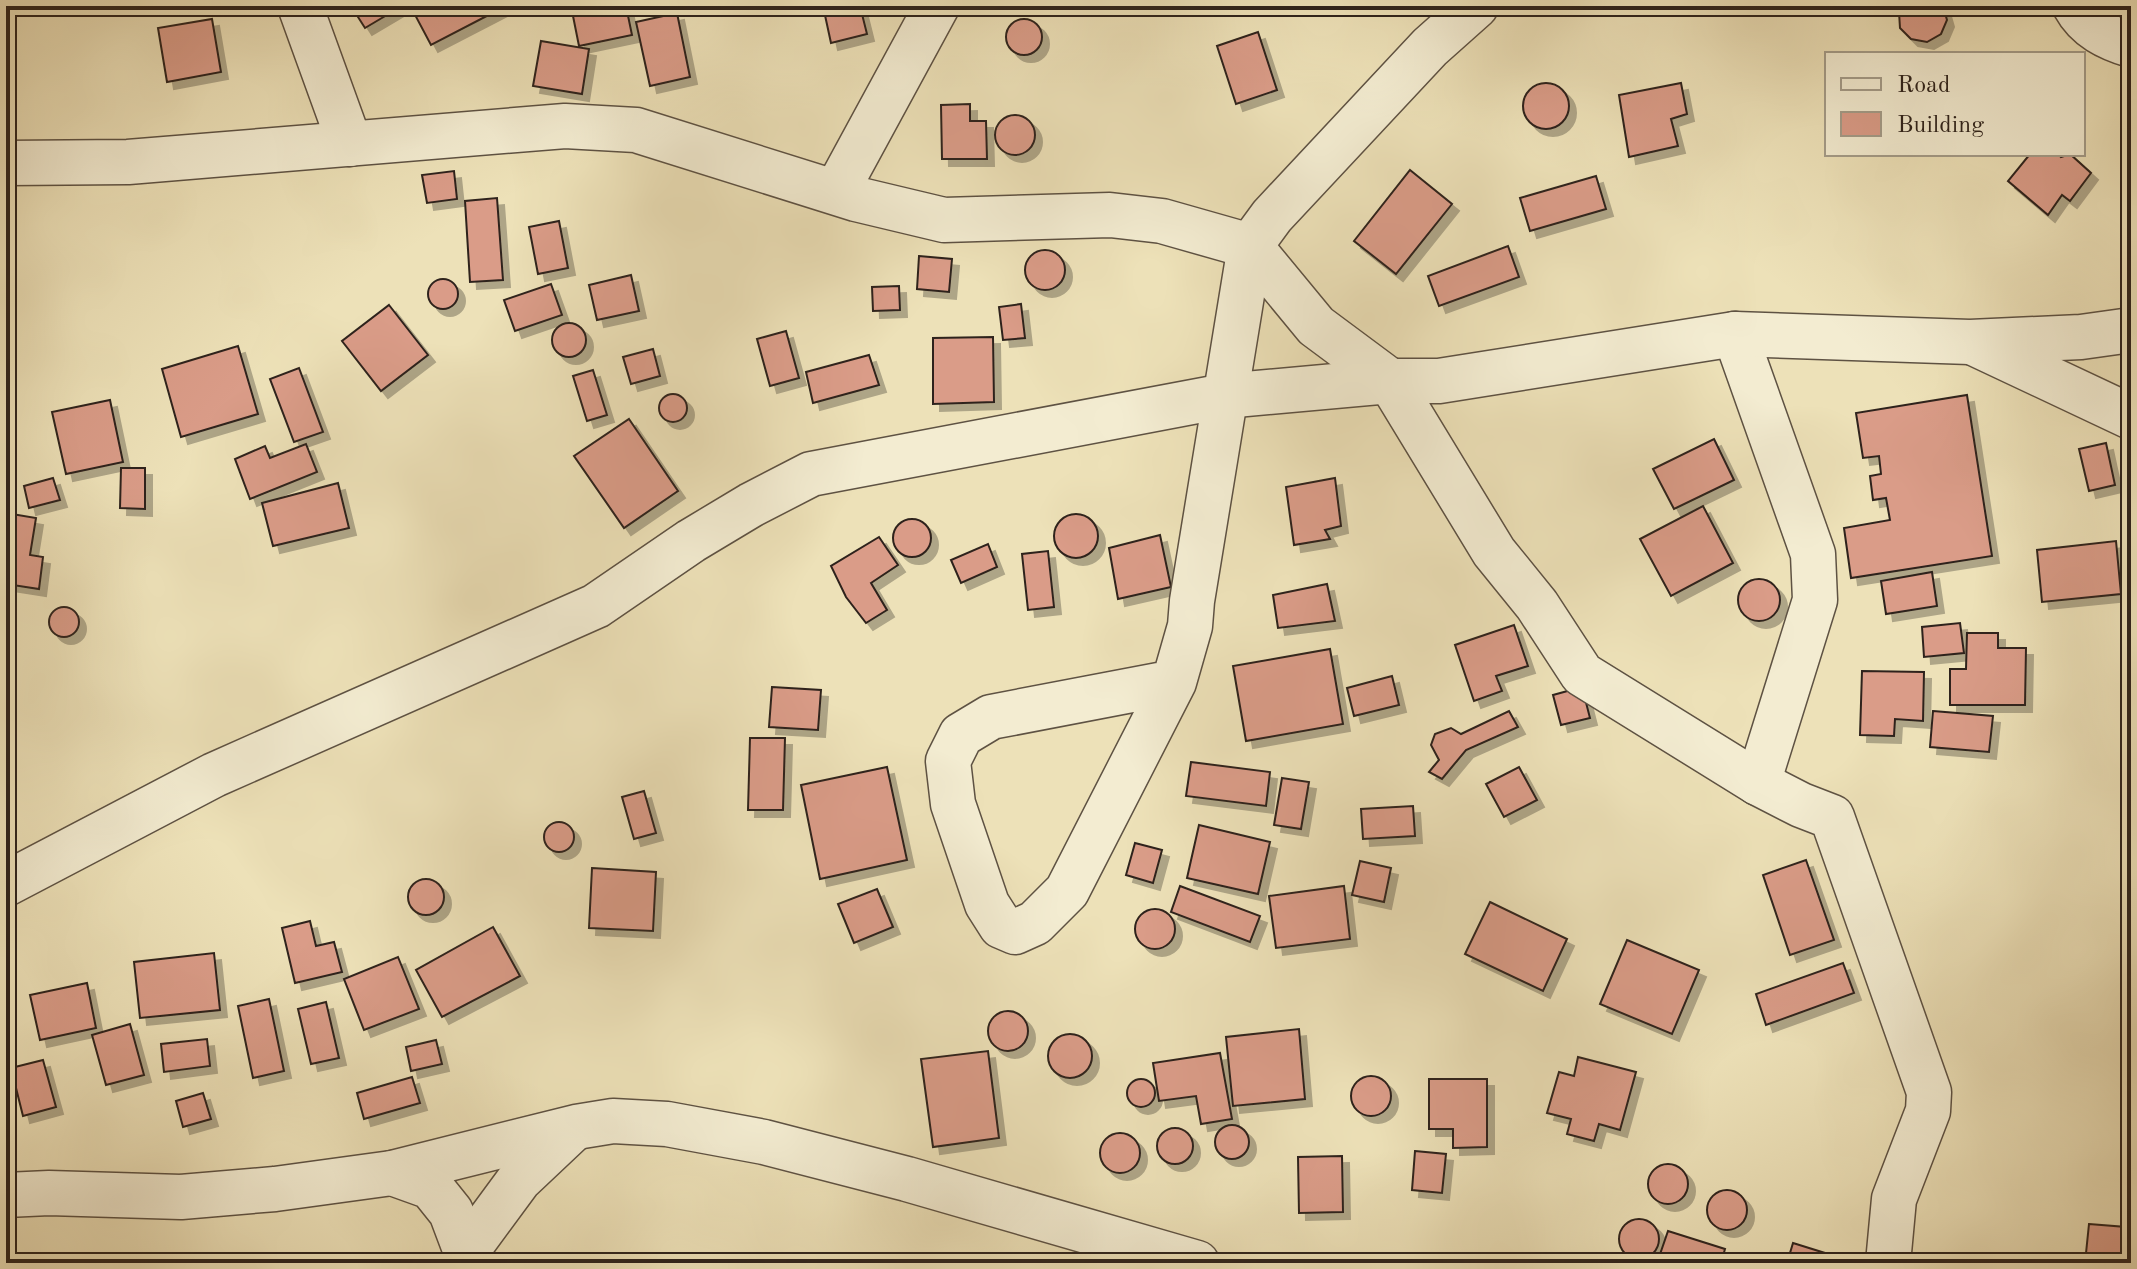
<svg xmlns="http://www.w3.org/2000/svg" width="2137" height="1269" font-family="'Old Standard TT',serif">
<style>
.building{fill:#da9c88;stroke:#2e231c;stroke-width:2;filter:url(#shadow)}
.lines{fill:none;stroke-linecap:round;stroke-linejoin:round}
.minor-casing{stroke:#5e5243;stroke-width:47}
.minor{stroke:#f3ecd1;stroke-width:44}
</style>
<defs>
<filter id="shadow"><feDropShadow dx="7" dy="7" stdDeviation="0" flood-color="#0004"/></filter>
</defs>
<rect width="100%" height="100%" fill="#ede1b8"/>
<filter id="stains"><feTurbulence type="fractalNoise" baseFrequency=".0025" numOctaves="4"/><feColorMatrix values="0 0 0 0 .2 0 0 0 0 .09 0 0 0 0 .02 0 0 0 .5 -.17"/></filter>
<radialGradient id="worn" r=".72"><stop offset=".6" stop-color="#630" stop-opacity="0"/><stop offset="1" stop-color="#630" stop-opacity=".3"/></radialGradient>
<g class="building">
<path d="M 351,6 L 402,6 L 365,28 Z"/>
<path d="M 426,6 L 506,6 L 431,45 L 414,13 Z"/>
<path d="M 571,6 L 626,6 L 632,35 L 579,46 Z"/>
<path d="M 823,6 L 860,6 L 867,34 L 831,43 Z"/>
<path d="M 1901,6 L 1943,6 L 1947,20 L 1941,34 L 1927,42 L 1911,39 L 1900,28 L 1899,12 Z"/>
<path d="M 677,13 L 690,77 L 650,86 L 636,22 Z"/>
<path d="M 212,19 L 221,72 L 167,82 L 158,28 Z"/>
<circle cx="1024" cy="37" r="18"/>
<path d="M 1258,32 L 1277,90 L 1236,104 L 1217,46 Z"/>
<path d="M 541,41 L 589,49 L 582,94 L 533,86 Z"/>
<circle cx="1546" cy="106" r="23"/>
<path d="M 1681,83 L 1687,114 L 1671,119 L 1678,146 L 1629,157 L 1619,95 Z"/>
<path d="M 970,104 L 970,121 L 986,121 L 987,159 L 942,159 L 941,105 Z"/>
<circle cx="1015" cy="135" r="20"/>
<path d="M 2030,154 L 2058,154 L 2061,157 L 2070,154 L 2091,173 L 2070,201 L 2062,195 L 2048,215 L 2008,181 Z"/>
<path d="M 1410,170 L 1452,204 L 1396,274 L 1354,241 Z"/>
<path d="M 454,171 L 457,199 L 427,203 L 422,175 Z"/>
<path d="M 1596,176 L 1606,209 L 1530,231 L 1520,198 Z"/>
<path d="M 497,198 L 503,280 L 470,282 L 465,201 Z"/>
<path d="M 559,221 L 568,268 L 538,274 L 529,227 Z"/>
<path d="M 1508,246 L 1519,277 L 1439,306 L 1428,276 Z"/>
<circle cx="1045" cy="270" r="20"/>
<path d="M 919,256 L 952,259 L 949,292 L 917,289 Z"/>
<path d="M 631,275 L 639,311 L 597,320 L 589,285 Z"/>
<circle cx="443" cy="294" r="15"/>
<path d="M 551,284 L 562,315 L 515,331 L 504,300 Z"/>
<path d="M 899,286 L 900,310 L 873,311 L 872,287 Z"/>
<path d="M 1021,304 L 1025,338 L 1003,340 L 999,307 Z"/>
<path d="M 389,305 L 428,355 L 381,391 L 342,341 Z"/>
<circle cx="569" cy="340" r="17"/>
<path d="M 786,331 L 799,378 L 770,386 L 757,339 Z"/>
<path d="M 993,337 L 994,402 L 933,404 L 933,338 Z"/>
<path d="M 238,346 L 258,414 L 181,437 L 162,369 Z"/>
<path d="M 653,349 L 660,376 L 631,384 L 623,357 Z"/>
<path d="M 869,355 L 879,385 L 813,403 L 806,372 Z"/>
<path d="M 299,368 L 323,432 L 294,442 L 270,379 Z"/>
<path d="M 593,370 L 607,415 L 587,421 L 573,376 Z"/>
<circle cx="673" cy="408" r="14"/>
<path d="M 1967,395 L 1992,556 L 1851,578 L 1844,528 L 1890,520 L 1886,498 L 1873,500 L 1870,476 L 1881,474 L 1879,456 L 1863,458 L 1856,413 Z"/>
<path d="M 110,400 L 123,462 L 66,474 L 52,412 Z"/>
<path d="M 629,419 L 678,491 L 624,528 L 574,456 Z"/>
<path d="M 1714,439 L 1734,480 L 1674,509 L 1653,469 Z"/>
<path d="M 2106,443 L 2115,485 L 2089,491 L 2079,449 Z"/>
<path d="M 306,444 L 317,472 L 250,499 L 235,459 L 265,446 L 270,458 Z"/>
<path d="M 121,468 L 145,468 L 145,509 L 120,508 Z"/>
<path d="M 53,478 L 60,500 L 29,508 L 24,486 Z"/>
<path d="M 1335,478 L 1341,526 L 1325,530 L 1330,539 L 1294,545 L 1286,487 Z"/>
<path d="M 338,483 L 349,528 L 273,546 L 262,503 Z"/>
<path d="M 1703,506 L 1733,563 L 1671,596 L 1640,539 Z"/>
<path d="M 6,513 L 36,518 L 30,555 L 43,557 L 39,589 L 6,584 Z"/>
<circle cx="1076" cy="536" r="22"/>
<circle cx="912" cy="538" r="19"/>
<path d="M 1160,535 L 1171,587 L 1118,599 L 1109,548 Z"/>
<path d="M 879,537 L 898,565 L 871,583 L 887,610 L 866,623 L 846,597 L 831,566 Z"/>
<path d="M 2116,541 L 2121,594 L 2042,602 L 2037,550 Z"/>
<path d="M 988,544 L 997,567 L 961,583 L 951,560 Z"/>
<path d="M 1048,551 L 1054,607 L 1028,610 L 1022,554 Z"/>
<path d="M 1932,572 L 1937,606 L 1886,614 L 1881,581 Z"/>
<circle cx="1759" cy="600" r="21"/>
<path d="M 1327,584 L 1335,621 L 1278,628 L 1273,595 Z"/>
<circle cx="64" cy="622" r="15"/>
<path d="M 1960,623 L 1964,653 L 1924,657 L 1922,627 Z"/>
<path d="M 1514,625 L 1528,666 L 1496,676 L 1502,691 L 1474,701 L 1455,645 Z"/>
<path d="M 1967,633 L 1998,633 L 1998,648 L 2026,648 L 2025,705 L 1950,705 L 1950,669 L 1966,669 Z"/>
<path d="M 1330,649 L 1343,724 L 1246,741 L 1233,666 Z"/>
<path d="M 1862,671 L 1924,672 L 1923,721 L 1895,719 L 1894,736 L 1860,735 Z"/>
<path d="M 1392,676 L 1399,705 L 1354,716 L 1347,688 Z"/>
<path d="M 772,687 L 821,690 L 818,730 L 769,727 Z"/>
<path d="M 1582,687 L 1590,718 L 1561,725 L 1553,695 Z"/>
<path d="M 1509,711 L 1518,727 L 1466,750 L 1442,779 L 1429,772 L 1439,760 L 1431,745 L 1435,734 L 1451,728 L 1461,734 Z"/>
<path d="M 1933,711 L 1993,716 L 1989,752 L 1930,747 Z"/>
<path d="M 750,738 L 785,738 L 783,810 L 748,810 Z"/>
<path d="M 1191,762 L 1270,772 L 1266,806 L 1186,796 Z"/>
<path d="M 887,767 L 907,860 L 820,879 L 801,785 Z"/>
<path d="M 1519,767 L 1537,800 L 1504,817 L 1486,784 Z"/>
<path d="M 1282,778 L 1309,782 L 1301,829 L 1274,825 Z"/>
<path d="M 644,791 L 656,833 L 634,839 L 622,797 Z"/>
<path d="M 1413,806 L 1415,836 L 1363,839 L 1361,809 Z"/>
<circle cx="559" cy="837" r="15"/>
<path d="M 1199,825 L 1270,842 L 1258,894 L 1187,878 Z"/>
<path d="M 1135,843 L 1162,850 L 1153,883 L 1126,875 Z"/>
<path d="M 1806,860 L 1834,940 L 1790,955 L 1763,875 Z"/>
<path d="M 1360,861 L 1391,868 L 1384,902 L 1352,895 Z"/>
<path d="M 592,868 L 656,872 L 653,931 L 589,928 Z"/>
<circle cx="426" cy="897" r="18"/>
<path d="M 1180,886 L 1260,916 L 1250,942 L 1171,912 Z"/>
<path d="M 1344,886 L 1350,939 L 1276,948 L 1269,896 Z"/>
<path d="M 877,889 L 893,927 L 854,943 L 838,904 Z"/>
<path d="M 1490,902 L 1567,939 L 1543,991 L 1465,954 Z"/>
<circle cx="1155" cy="929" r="20"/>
<path d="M 310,921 L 316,946 L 334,942 L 342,972 L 295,983 L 282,928 Z"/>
<path d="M 493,927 L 520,976 L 442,1017 L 416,970 Z"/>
<path d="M 1627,940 L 1699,970 L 1672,1034 L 1600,1004 Z"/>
<path d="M 214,953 L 220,1010 L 140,1018 L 134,962 Z"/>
<path d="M 398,957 L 419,1009 L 364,1030 L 344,979 Z"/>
<path d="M 1843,963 L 1854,993 L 1766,1025 L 1756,994 Z"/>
<path d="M 87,983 L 96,1028 L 40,1040 L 30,995 Z"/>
<path d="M 269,999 L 284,1071 L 253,1078 L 238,1006 Z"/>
<path d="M 326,1002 L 339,1058 L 311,1064 L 298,1009 Z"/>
<circle cx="1008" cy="1031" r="20"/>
<path d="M 130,1024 L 144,1075 L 106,1085 L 92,1035 Z"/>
<path d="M 1299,1029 L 1305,1099 L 1233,1106 L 1226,1037 Z"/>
<circle cx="1070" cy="1056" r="22"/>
<path d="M 207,1039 L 210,1066 L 164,1072 L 161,1044 Z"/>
<path d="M 436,1040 L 442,1064 L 411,1071 L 406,1047 Z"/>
<path d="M 988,1051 L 999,1138 L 933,1147 L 921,1059 Z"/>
<path d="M 1220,1053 L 1232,1119 L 1201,1124 L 1196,1096 L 1159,1101 L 1153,1063 Z"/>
<path d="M 1578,1057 L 1636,1072 L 1620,1130 L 1599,1124 L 1594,1141 L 1567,1134 L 1571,1119 L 1547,1113 L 1559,1072 L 1574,1076 Z"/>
<path d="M 43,1060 L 56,1107 L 23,1116 L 11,1068 Z"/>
<circle cx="1371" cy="1096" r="20"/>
<path d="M 412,1077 L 420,1103 L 364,1119 L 357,1093 Z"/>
<circle cx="1141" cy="1093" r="14"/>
<path d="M 1429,1079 L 1487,1079 L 1487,1147 L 1453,1148 L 1453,1129 L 1429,1129 Z"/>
<path d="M 203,1093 L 211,1119 L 183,1127 L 176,1101 Z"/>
<circle cx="1232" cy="1142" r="17"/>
<circle cx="1175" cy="1146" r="18"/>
<circle cx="1120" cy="1153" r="20"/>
<path d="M 1415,1151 L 1446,1154 L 1442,1193 L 1412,1190 Z"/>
<path d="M 1342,1156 L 1343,1212 L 1299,1213 L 1298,1157 Z"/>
<circle cx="1668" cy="1184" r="20"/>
<circle cx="1727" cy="1210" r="20"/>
<circle cx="1639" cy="1239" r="20"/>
<path d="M 2089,1224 L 2126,1227 L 2122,1263 L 2085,1263 Z"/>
<path d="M 1668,1231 L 1725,1249 L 1721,1263 L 1657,1263 Z"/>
<path d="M 1793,1243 L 1825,1253 L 1822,1263 L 1787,1263 Z"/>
</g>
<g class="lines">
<defs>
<g id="minor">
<path d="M 300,6 L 350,144"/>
<path d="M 2075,6 C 2087,28 2108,38 2131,45"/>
<path d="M 6,163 L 128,162 L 565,126 L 636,130 L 856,199 L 944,220 L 1110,215 L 1162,221 L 1250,246 L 1316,326 L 1390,381 L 1494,552 L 1537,605 L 1582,674 L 1758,783 L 1801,805 L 1832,817 L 1929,1092 L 1928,1111 L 1894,1199 L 1888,1263"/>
<path d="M 836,192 L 937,6"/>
<path d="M 1735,334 L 1813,554 L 1815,600 L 1758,783"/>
<path d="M 1976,344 L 2131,417"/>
<path d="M 1174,682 L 991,717 L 961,735 L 948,761 L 953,804 L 987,904 L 1001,926 L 1015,932 L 1035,923 L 1067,891 L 1174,682 L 1190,626 L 1192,601 L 1250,246 L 1272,216 L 1430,47 L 1476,6"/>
<path d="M 6,884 L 214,775 L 596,606 L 691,541 L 751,505 L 811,474 L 1224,396 L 1390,381 L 1439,381 L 1735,334 L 1970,342 L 2081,337 L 2131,330"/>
<path d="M 392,1173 L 431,1187 L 451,1212 L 466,1252"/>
<path d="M 6,1195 L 49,1193 L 181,1197 L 275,1189 L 392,1173 L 576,1127 L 613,1121 L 667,1124 L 764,1142 L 907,1179 L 1197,1263"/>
<path d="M 465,1263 L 466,1252 L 519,1180 L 572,1130"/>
</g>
</defs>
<use href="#minor" class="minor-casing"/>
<use href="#minor" class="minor"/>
</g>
<rect width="2137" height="1269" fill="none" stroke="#ede1b8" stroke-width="32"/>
<rect x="8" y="8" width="2121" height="1253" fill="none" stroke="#2e231c" stroke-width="4"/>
<rect x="16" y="16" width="2105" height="1237" fill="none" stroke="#2e231c" stroke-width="2"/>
<rect x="1825" y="52" width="260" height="104" fill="#f3ecd1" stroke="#a49c89" stroke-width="2"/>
<rect x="1841" y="78" width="40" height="12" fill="#f3ecd1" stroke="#a49c89" stroke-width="2"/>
<text x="1897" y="92" font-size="24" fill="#2e231c">Road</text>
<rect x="1841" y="112" width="40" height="24" fill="#da9c88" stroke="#a49c89" stroke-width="2"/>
<text x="1897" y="132" font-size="24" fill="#2e231c">Building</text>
<rect width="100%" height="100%" filter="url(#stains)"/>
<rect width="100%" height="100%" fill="url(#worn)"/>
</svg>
